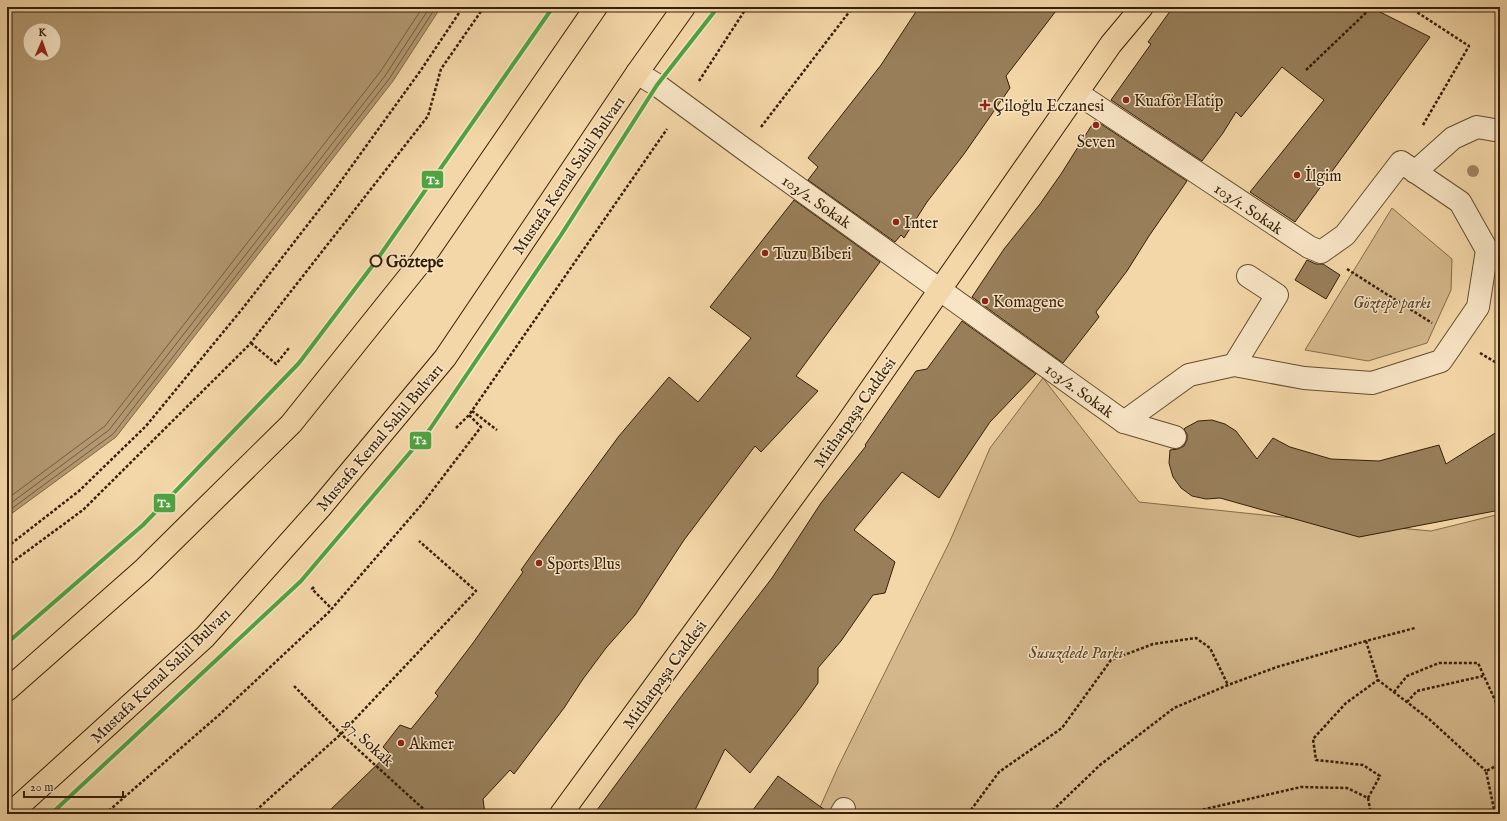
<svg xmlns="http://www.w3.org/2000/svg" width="1507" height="821" font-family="'IM FELL English',serif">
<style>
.green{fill:#d4b88c;stroke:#846c49}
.water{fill:#b39871;stroke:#816846;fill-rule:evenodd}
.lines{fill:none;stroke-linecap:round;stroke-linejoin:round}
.shore{stroke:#745c3c;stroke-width:1}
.building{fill:#987f5a;stroke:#351f06}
.minor-casing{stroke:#654d2e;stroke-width:24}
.major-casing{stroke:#351f06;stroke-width:24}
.path{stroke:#351f06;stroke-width:2.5;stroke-dasharray:3 2;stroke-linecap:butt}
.minor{stroke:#f8e5c6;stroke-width:22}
.major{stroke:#f4d7a8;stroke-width:22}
.tram-1-casing{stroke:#f8e5c6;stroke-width:7}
.tram-1{stroke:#4fa440;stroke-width:4}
.tree{fill:#a18762}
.poi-dot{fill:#8f2418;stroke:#f8e5c6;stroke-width:1.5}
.stop-dot{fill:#f8e5c6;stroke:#351f06;stroke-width:2}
.labels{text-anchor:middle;stroke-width:3;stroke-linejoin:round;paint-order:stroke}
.poi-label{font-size:16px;fill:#351f06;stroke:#f8e5c6;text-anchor:start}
.street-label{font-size:16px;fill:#351f06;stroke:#f8e5c6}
.stop-label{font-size:16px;font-weight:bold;fill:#351f06;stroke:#f8e5c6;text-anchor:start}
.park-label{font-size:16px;font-style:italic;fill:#5d4528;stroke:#f8e5c6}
.line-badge{stroke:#f8e5c6;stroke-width:1.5}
.badge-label{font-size:11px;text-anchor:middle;font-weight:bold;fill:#fff}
</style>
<rect width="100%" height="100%" fill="#f4d7a8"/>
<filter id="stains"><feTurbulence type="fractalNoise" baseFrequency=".005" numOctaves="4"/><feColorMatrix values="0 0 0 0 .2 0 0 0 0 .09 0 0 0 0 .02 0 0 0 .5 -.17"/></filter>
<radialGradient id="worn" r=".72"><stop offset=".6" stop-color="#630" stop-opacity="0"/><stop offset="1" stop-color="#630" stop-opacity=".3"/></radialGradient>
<g class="green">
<path d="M 1392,208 L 1452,259 L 1451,290 L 1427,343 L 1368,361 L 1305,350 Z"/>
<path d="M 1043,378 L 1139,502 L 1302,519 L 1431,531 L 1500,514 L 1500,814 L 817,814 L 838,767 L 950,541 L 990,448 Z"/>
</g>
<path class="water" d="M 7,7 L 441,7 L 393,81 L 116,437 L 7,517 ZM 30,30 L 54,30 L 54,54 L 30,54 Z"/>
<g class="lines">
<g class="shore">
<path d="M 7,499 L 105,426 L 380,72 L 423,7"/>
<path d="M 7,506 L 109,430 L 385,76 L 430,7"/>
<path d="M 7,512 L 113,434 L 389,79 L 436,7"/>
</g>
</g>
<g class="building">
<path d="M 919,7 L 1059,7 L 1006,76 L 1010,88 L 964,154 L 927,202 L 904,238 L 901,235 L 895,242 L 808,180 L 818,167 L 808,158 L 881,65 Z"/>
<path d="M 1173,7 L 1370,7 L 1430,37 L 1295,222 L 1250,192 L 1324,100 L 1282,67 L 1241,117 L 1236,112 L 1223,133 L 1202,161 L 1111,100 L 1151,44 L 1148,42 Z"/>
<path d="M 1095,120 L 1187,181 L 1149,236 L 1127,271 L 1096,312 L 1099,317 L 1063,363 L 972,297 L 1004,249 L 1040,204 L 1061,174 Z"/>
<path d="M 794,200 L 880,262 L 796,376 L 818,391 L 761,452 L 755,446 L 684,540 L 635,615 L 606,648 L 583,679 L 564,708 L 514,774 L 510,770 L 483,799 L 485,814 L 326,814 L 389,753 L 383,747 L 400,725 L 411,729 L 438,696 L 435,693 L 473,643 L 523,572 L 521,570 L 543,539 L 619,436 L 669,377 L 698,402 L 751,338 L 710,307 Z"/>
<path d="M 1307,260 L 1316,264 L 1323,264 L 1340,275 L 1326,299 L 1295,280 Z"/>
<path d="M 962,321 L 1036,374 L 990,422 L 939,498 L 902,472 L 854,530 L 895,562 L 885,593 L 873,595 L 841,641 L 818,668 L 818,683 L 801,707 L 750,773 L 725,749 L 693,814 L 594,814 L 680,698 L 772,578 L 821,503 L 866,446 L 865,445 L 916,371 L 927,369 Z"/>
<path d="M 1212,420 L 1225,424 L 1236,431 L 1257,459 L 1273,438 L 1290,447 L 1331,459 L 1379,461 L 1439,445 L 1446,464 L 1500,430 L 1500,510 L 1359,537 L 1220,498 L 1206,499 L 1192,496 L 1181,488 L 1173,477 L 1169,463 L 1170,450 L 1178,449 L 1184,446 L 1187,440 L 1187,434 L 1184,429 L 1185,428 L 1198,421 Z"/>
<path d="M 778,776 L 829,813 L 829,814 L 750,814 Z"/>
</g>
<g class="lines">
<defs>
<g id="minor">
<path d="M 637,73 L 657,85 L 744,149 L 1124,422 L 1189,375 L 1234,365 L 1304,378 L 1372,383 L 1441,361 L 1478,307 L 1487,250 L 1460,202 L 1401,162 L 1345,235 L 1321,252 L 1309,247 L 1077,93"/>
<path d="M 1415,172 L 1453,138 L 1477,127 L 1500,131"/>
<path d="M 1234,365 L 1277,295 L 1248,276"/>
<path d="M 1124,422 L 1175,437"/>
<path d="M 841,814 L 844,809"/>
</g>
<g id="major">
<path d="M 7,690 L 143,570 L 291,424 L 420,263 L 596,7"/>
<path d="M 10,814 L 205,637 L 320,508 L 445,358 L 637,73 L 684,7"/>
<path d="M 561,814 L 845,426 L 1111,44 L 1142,7"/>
</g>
</defs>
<use href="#minor" class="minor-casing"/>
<use href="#major" class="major-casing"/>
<g class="path">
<path d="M 1409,7 L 1469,46 L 1423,125"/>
<path d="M 1306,70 L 1372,7"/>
<path d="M 699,81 L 747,7"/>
<path d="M 761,127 L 853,7"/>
<path d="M 1347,269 L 1432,323"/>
<path d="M 251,343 L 276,364 L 289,348"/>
<path d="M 1480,353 L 1500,365"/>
<path d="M 472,411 L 497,430"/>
<path d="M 456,428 L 469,415"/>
<path d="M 7,547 L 79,491 L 146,426 L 243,308 L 333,192 L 421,70 L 463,7"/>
<path d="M 7,566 L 83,510 L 249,345 L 428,116 L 441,69 L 484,7"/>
<path d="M 314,587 L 312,589 L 332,609"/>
<path d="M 1366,641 L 1378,680 L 1429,719 L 1486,771"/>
<path d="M 294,686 L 341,734 L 429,814"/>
<path d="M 1394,692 L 1407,676 L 1439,663 L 1478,663 L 1500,711"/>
<path d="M 1407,702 L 1417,691 L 1483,676"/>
<path d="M 1368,798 L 1380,776 L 1363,765 L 1316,760 L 1313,739 L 1346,703 L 1378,680"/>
<path d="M 105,814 L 219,715 L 329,612 L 423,503 L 481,427 L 469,415 L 667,129"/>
<path d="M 252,814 L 341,734 L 476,591 L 419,541"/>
<path d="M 897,814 L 897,812"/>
<path d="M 968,814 L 999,772 L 1062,728 L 1111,660 L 1153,644 L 1196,638 L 1210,648 L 1228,685"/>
<path d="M 1049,814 L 1100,765 L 1174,708 L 1228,685 L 1277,667 L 1366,641 L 1415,628"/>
<path d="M 1194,814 L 1201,810 L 1301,787 L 1347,788 L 1368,798 L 1371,814"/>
<path d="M 1495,814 L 1486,771 L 1500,764"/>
</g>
<use href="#minor" class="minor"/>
<use href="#major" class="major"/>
<defs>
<g id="tram-1">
<path d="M 7,643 L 143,525 L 299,363 L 376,261 L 553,7"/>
<path d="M 51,814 L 301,581 L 430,429 L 561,235 L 657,85 L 718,7"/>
</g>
</defs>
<use href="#tram-1" class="tram-1-casing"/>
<use href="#tram-1" class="tram-1"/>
</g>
<circle class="tree" cx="1473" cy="171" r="6"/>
<g class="poi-dot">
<circle cx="1126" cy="100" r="4"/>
<path d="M983 99h4v4h4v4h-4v4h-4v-4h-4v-4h4z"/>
<circle cx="1096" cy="125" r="4"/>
<circle cx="1297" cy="175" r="4"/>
<circle cx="896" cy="222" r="4"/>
<circle cx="765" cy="253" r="4"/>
<circle cx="985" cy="301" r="4"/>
<circle cx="539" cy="563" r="4"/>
<circle cx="401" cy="743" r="4"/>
</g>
<circle class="stop-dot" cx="376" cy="261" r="5.5"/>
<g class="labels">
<g class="poi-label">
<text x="1134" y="106">Kuaför Hatip</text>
<text x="993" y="111">Çiloğlu Eczanesi</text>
<text x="1096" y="147" text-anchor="middle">Seven</text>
<text x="1305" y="181">İlgim</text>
<text x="904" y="228">Inter</text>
<text x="773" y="259">Tuzu Biberi</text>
<text x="993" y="307">Komagene</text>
<text x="547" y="569">Sports Plus</text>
<text x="409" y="749">Akmer</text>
</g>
<g class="street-label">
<text transform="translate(568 175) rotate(-56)" y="6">Mustafa Kemal Sahil Bulvarı</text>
<text transform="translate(817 201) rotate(35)" y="6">103/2. Sokak</text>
<text transform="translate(1249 208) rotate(34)" y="6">103/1. Sokak</text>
<text transform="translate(1080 390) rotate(36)" y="6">103/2. Sokak</text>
<text transform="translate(854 412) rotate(-55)" y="6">Mithatpaşa Caddesi</text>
<text transform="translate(379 437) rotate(-50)" y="6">Mustafa Kemal Sahil Bulvarı</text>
<text transform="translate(664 674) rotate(-54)" y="6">Mithatpaşa Caddesi</text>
<text transform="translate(160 675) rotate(-44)" y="6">Mustafa Kemal Sahil Bulvarı</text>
<text transform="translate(369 742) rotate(43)" y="6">97. Sokak</text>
</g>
<g class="stop-label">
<text x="386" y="267">Göztepe</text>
</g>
<g class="park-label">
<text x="1392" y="308">Göztepe parkı</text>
<text x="1076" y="658">Susuzdede Parkı</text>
</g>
</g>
<g class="line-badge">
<rect x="421" y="170" width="23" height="19" rx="4" fill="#4fa440"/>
<rect x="409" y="431" width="23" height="19" rx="4" fill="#4fa440"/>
<rect x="153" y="493" width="23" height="20" rx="4" fill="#4fa440"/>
</g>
<g class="badge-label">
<text x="433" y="184">T2</text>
<text x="420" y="444">T2</text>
<text x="164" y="507">T2</text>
</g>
<rect width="1507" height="821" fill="none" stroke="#f4d7a8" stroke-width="24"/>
<rect x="8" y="8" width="1491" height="805" fill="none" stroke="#351f06" stroke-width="2"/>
<rect x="12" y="12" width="1483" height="797" fill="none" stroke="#351f06"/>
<g transform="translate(42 42) rotate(2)"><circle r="19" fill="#f8e5c6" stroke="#aa9679"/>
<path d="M0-3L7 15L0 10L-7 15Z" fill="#8f2418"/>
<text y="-6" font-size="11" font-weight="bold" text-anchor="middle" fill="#351f06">K</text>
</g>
<path d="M24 791v6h99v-6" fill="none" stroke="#351f06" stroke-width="2"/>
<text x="30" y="791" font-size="12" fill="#351f06" stroke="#f8e5c6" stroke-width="3" paint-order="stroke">20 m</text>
<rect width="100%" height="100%" filter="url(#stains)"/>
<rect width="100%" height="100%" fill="url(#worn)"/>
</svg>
